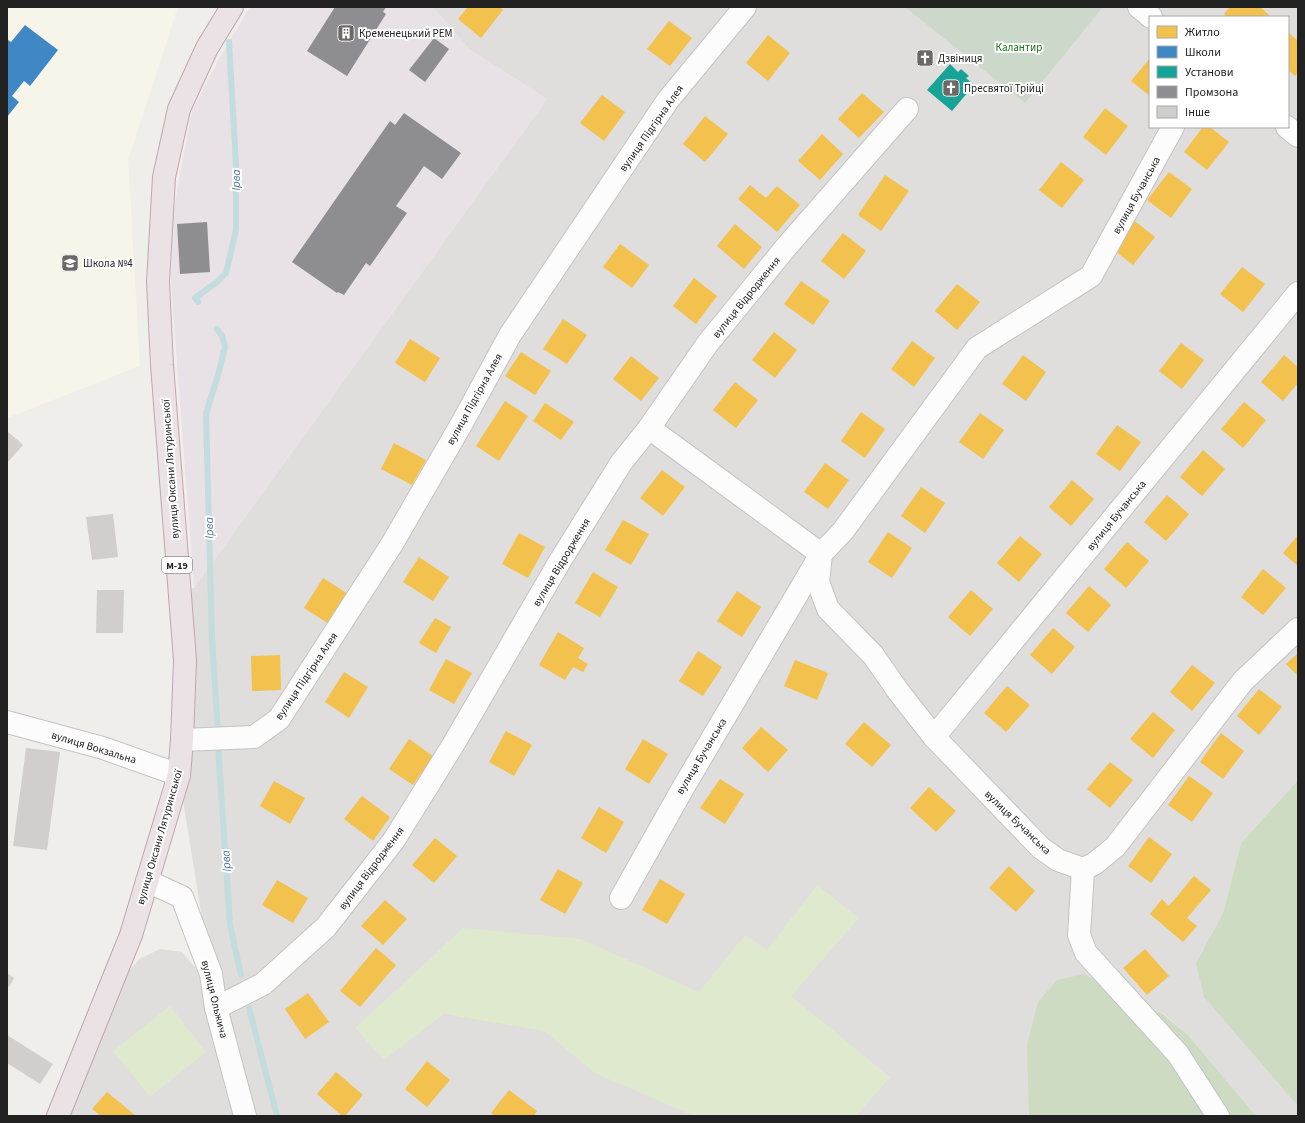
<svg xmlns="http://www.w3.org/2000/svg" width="1305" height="1123" font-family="'Source Sans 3',sans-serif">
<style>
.residential{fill:#dfdedc;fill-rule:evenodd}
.industrial{fill:#e8e1e5}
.education{fill:#f7f5e9}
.grass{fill:#dfe9ce}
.forest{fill:#cedbc3}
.cemetery{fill:#ccd9ca}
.homes{fill:#f2c14e}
.schools{fill:#3f88c5}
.public{fill:#17a398}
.industry{fill:#8d8d92}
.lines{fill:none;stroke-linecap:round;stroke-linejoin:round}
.stream{stroke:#c3dcde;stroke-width:6}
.building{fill:#d1cecc}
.minor-casing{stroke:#c3c3c1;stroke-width:24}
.highway-casing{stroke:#c1a5b0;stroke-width:24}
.minor{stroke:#fdfcfc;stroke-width:22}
.highway{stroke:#eae2e4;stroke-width:22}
.labels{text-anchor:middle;stroke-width:4;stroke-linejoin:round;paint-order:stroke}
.shield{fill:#fff;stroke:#646464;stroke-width:1}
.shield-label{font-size:10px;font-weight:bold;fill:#222}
.poi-label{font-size:11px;fill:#222;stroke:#fff;text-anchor:start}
.park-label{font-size:11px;fill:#1a7719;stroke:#fff}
.street-label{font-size:11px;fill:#222;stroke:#fff}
.water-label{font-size:12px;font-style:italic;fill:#517b99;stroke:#fff}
</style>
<rect width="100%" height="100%" fill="#f0eeeb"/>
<path class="residential" d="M 433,7 L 1298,7 L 1298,780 L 1241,843 L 1223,913 L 1196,963 L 1298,1106 L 1298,1116 L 1256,1116 L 1188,1035 L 1164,1014 L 1084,974 L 1029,1093 L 1029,1116 L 58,1116 L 125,976 L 139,959 L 160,949 L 182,952 L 197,970 L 216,1006 L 179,775 L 179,590 L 194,588 L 547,99 L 469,49 ZM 1150,17 L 1288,17 L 1288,127 L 1150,127 Z"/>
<path class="industrial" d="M 250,7 L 433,7 L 469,49 L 547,99 L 194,588 L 171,283 L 173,213 L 192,111 L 221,55 Z"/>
<path class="education" d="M 7,7 L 178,7 L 128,160 L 140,366 L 7,418 Z"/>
<g class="grass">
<path d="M 817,885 L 859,918 L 791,996 L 890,1077 L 856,1116 L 694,1116 L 595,1073 L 544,1031 L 444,1014 L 384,1060 L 355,1028 L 463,928 L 581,939 L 699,992 L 745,935 L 767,950 Z"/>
<path d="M 170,1006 L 206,1052 L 150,1097 L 113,1051 Z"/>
</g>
<g class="forest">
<path d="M 1298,780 L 1298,1106 L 1204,997 L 1196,963 L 1223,913 L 1241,843 Z"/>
<path d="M 1084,974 L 1163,1014 L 1188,1035 L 1256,1116 L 1029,1116 L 1027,1045 L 1038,1002 L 1057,980 Z"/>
</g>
<path class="cemetery" d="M 905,7 L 1103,7 L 1025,103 Z"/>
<g class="homes">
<path d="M 468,7 L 500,7 L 503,10 L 481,38 L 458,19 Z"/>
<path d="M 1230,7 L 1260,7 L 1269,15 L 1268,17 L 1227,17 L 1224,14 Z"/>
<path d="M 669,21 L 692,38 L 670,66 L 647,49 Z"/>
<path d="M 1288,32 L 1298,41 L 1298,73 L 1295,76 L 1288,70 Z"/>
<path d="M 768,35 L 790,53 L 768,81 L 746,63 Z"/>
<path d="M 1150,58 L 1150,96 L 1131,81 Z"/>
<path d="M 862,93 L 884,112 L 859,138 L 838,119 Z"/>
<path d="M 602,95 L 625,112 L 604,141 L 580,123 Z"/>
<path d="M 1105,108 L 1128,126 L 1106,155 L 1083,137 Z"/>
<path d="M 705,116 L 728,134 L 705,162 L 683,144 Z"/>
<path d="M 1203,127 L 1210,127 L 1229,142 L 1207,170 L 1184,152 Z"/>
<path d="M 822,134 L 843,154 L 820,180 L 798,161 Z"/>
<path d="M 1061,162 L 1084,180 L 1062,208 L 1039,190 Z"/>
<path d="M 1169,172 L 1192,189 L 1171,218 L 1147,200 Z"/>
<path d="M 885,175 L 909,191 L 881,231 L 858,215 Z"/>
<path d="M 750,185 L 766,198 L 777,186 L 800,205 L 777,232 L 738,199 Z"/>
<path d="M 1132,219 L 1155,237 L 1133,265 L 1110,247 Z"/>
<path d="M 735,224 L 762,247 L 744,269 L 717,246 Z"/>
<path d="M 843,233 L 866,251 L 844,279 L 821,261 Z"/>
<path d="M 620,244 L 649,265 L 632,288 L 603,267 Z"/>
<path d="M 1242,267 L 1265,284 L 1243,312 L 1220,294 Z"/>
<path d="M 694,278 L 717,296 L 696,324 L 673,306 Z"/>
<path d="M 801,281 L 830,301 L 813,325 L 784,304 Z"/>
<path d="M 957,284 L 980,302 L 957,330 L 935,311 Z"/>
<path d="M 563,319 L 587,335 L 567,364 L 543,349 Z"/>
<path d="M 774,332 L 797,350 L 775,378 L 752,360 Z"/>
<path d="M 410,339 L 440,358 L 425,382 L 395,363 Z"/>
<path d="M 912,341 L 935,358 L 914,387 L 891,369 Z"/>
<path d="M 1181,343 L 1204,360 L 1182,389 L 1159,371 Z"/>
<path d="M 521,352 L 551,371 L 535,395 L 505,376 Z"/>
<path d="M 1023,355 L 1046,372 L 1026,401 L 1002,384 Z"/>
<path d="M 1284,355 L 1298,367 L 1298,383 L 1283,401 L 1261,382 Z"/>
<path d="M 631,356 L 659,378 L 641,401 L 613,379 Z"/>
<path d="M 735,382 L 758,400 L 736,428 L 713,410 Z"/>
<path d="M 505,401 L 528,416 L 499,461 L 476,446 Z"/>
<path d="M 1244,402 L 1266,420 L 1243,448 L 1221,429 Z"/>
<path d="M 545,403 L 574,422 L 561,440 L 533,421 Z"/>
<path d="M 861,412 L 885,429 L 865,458 L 841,441 Z"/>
<path d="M 980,413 L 1004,430 L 983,459 L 959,442 Z"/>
<path d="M 1117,425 L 1141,442 L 1120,471 L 1096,454 Z"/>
<path d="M 394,443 L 426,460 L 412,485 L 381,469 Z"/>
<path d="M 1203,450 L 1225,469 L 1202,496 L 1180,477 Z"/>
<path d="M 825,463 L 849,480 L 828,509 L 804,492 Z"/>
<path d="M 662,470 L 685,487 L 663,516 L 640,498 Z"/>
<path d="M 1072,480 L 1094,499 L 1071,526 L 1049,507 Z"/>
<path d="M 921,487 L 945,503 L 925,533 L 901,516 Z"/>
<path d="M 1167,495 L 1189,514 L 1166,541 L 1144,522 Z"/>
<path d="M 623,520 L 649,534 L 631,565 L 605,550 Z"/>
<path d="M 888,532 L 912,548 L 892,578 L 868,562 Z"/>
<path d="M 519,533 L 545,547 L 528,578 L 502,564 Z"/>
<path d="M 1298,535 L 1298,566 L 1283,553 Z"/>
<path d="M 1020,536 L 1042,554 L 1019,582 L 997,563 Z"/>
<path d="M 1127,542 L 1149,561 L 1126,588 L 1104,569 Z"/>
<path d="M 419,557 L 449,577 L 433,601 L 403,582 Z"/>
<path d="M 1263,569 L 1286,588 L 1263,615 L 1241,597 Z"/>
<path d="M 593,572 L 618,587 L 600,617 L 575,603 Z"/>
<path d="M 323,578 L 348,594 L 329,624 L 304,608 Z"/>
<path d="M 1089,586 L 1111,605 L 1088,632 L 1066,613 Z"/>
<path d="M 971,590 L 993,609 L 970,636 L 948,617 Z"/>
<path d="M 737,591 L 761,607 L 742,637 L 717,621 Z"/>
<path d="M 435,618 L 451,627 L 436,653 L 419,643 Z"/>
<path d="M 1053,628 L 1075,647 L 1052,674 L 1030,655 Z"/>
<path d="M 558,632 L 584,648 L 578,658 L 588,664 L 583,672 L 573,667 L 565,680 L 539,665 Z"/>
<path d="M 698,651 L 722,667 L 703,696 L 679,681 Z"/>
<path d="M 1298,653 L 1298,676 L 1286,664 Z"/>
<path d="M 280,655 L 281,690 L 252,691 L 251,656 Z"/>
<path d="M 446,659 L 472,673 L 454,704 L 429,690 Z"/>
<path d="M 795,660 L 828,673 L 817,700 L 784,686 Z"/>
<path d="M 1192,665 L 1215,683 L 1192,711 L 1170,692 Z"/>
<path d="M 344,672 L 368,687 L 349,718 L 325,702 Z"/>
<path d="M 1007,686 L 1030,705 L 1006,732 L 984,713 Z"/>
<path d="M 1259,689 L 1282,707 L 1259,735 L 1237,716 Z"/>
<path d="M 1153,712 L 1175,730 L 1153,758 L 1130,739 Z"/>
<path d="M 864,722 L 891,745 L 872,767 L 845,744 Z"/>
<path d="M 761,727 L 788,750 L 768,772 L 742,748 Z"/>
<path d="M 506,731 L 532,745 L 514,776 L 489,762 Z"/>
<path d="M 1221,733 L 1244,751 L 1223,779 L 1200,762 Z"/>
<path d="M 409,739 L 433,756 L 413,785 L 389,769 Z"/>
<path d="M 643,739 L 668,754 L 649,784 L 625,769 Z"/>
<path d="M 1110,762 L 1133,780 L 1110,808 L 1087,789 Z"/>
<path d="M 1189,776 L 1213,793 L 1192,822 L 1168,805 Z"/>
<path d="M 720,779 L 744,794 L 725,824 L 700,808 Z"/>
<path d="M 274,781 L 305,798 L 290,824 L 260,806 Z"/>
<path d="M 929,787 L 956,811 L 936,832 L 910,808 Z"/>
<path d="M 362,796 L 390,817 L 373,841 L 344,819 Z"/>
<path d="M 599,807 L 624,822 L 606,853 L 581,838 Z"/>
<path d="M 1149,837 L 1172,854 L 1151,883 L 1128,866 Z"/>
<path d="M 435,838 L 457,856 L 434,883 L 412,865 Z"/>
<path d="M 1009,866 L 1035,891 L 1016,912 L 989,888 Z"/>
<path d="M 558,869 L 583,883 L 565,914 L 540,900 Z"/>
<path d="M 1194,876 L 1211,890 L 1187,918 L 1197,926 L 1183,942 L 1150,914 L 1162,899 L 1169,906 Z"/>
<path d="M 660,879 L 685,894 L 667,924 L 642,910 Z"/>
<path d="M 277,880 L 308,898 L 293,923 L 262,905 Z"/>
<path d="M 385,900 L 407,919 L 383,945 L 361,926 Z"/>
<path d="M 376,948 L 396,965 L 360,1007 L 340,991 Z"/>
<path d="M 1145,949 L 1169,976 L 1147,995 L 1123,968 Z"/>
<path d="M 308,993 L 329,1022 L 305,1039 L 285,1009 Z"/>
<path d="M 427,1061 L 450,1080 L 427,1107 L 405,1089 Z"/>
<path d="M 336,1072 L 363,1095 L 345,1116 L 342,1116 L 317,1094 Z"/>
<path d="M 509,1090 L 537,1111 L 534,1116 L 495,1116 L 491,1113 Z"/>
<path d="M 107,1092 L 136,1116 L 101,1116 L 92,1109 Z"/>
</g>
<path class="schools" d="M 25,25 L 58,50 L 30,86 L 24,81 L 12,96 L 19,102 L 7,117 L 7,41 L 8,40 L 11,42 Z"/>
<g class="public">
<path d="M 923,50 L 933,59 L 926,66 L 917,57 Z"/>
<path d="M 950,64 L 958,72 L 961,69 L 969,76 L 966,78 L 974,85 L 952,111 L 927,90 Z"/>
</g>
<g class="industry">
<path d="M 335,7 L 386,7 L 383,12 L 386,14 L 347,76 L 307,51 Z"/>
<path d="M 434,38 L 449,49 L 425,82 L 409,70 Z"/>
<path d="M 404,113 L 461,153 L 442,179 L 424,166 L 396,206 L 407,213 L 370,266 L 366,263 L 344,295 L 338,292 L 337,293 L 292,262 L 390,121 L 395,125 Z"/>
<path d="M 207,222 L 210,272 L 180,274 L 177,224 Z"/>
</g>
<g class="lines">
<g class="stream">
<path d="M 198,302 L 195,298 L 217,282 L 226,273 L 236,230 L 236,164 L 229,42"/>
<path d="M 217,329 L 222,336 L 225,347 L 218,375 L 206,414 L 212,640 L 218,732"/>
<path d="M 218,746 L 230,925 L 241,975"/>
<path d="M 249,1008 L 277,1116"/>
</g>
</g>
<g class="building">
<path d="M 7,431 L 23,445 L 7,463 Z"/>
<path d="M 113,514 L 118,557 L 92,560 L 86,517 Z"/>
<path d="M 97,590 L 124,590 L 123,633 L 96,633 Z"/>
<path d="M 26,748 L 60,752 L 47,850 L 13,846 Z"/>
<path d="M 7,973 L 14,978 L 9,987 L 7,986 Z"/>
<path d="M 7,1035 L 53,1064 L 40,1084 L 7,1063 Z"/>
</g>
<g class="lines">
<defs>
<g id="minor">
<path d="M 1139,7 L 1151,17"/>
<path d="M 1287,127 L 1298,136"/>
<path d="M 649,428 L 821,554 L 818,582 L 828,609 L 873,655 L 898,691 L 934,737 L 1041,848 L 1058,860 L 1083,869 L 1094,864 L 1115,847 L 1243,681 L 1298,629"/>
<path d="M 7,722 L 103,748 L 179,775"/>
<path d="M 934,737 L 1298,293"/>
<path d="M 182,740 L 254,737 L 279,719 L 392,544 L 462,423 L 510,335 L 668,100 L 745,7"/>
<path d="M 1083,869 L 1079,935 L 1086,953 L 1178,1054 L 1218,1116"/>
<path d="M 147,881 L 182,897 L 211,974 L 216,1008 L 245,1116"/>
<path d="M 621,898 L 683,788 L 821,554 L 843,531 L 977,348 L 1091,276 L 1173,127"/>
<path d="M 216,1008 L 263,984 L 326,927 L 394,840 L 453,745 L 560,561 L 621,463 L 649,428 L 708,343 L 787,246 L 907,109"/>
</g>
<path id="highway" d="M 58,1116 L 131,935 L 179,775 L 182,740 L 185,660 L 162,365 L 158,282 L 164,177 L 179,109 L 207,48 L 232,7"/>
</defs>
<use href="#minor" class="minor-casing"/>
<use href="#highway" class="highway-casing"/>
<use href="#minor" class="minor"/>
<use href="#highway" class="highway"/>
</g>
<defs>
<symbol id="building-square" viewBox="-11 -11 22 22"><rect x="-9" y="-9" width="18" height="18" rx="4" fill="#6a6968" stroke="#fff"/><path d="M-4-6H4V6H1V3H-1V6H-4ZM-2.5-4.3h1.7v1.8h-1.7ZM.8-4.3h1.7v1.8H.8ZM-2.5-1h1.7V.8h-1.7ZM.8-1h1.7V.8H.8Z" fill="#fff"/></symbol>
<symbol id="church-square" viewBox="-11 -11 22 22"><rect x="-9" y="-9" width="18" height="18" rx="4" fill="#6a6968" stroke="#fff"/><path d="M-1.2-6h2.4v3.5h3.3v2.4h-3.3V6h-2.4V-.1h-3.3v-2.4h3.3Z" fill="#fff"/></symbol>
<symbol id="school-square" viewBox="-11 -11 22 22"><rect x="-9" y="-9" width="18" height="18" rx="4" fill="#6a6968" stroke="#fff"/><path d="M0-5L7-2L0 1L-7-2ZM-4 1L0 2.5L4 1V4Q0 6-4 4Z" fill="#fff"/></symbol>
</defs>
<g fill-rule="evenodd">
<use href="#building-square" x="336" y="23" width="20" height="20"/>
<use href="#church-square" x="915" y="48" width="20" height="20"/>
<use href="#church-square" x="941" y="78" width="20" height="20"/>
<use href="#school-square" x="60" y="253" width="20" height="20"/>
</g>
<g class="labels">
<rect class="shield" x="162" y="557" width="30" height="16" rx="3"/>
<g class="shield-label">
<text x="177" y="569">М-19</text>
</g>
<g class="poi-label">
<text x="359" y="37">Кременецький РЕМ</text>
<text x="938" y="62">Дзвіниця</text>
<text x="964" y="92">Пресвятої Трійці</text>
<text x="83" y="267">Школа №4</text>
</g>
<g class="park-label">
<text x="1019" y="51">Калантир</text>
</g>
<g class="street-label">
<text transform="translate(651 128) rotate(-55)" y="4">вулиця Підгірна Алея</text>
<text transform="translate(1136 195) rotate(-61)" y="4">вулиця Бучанська</text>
<text transform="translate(746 297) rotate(-51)" y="4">вулиця Відродження</text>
<text transform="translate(474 399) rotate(-61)" y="4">вулиця Підгірна Алея</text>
<text transform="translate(170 469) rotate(-94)" y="4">вулиця Оксани Лятуринської</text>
<text transform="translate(1116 515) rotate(-51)" y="4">вулиця Бучанська</text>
<text transform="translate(561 562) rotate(-59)" y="4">вулиця Відродження</text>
<text transform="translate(306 676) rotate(-56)" y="4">вулиця Підгірна Алея</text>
<text transform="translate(94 747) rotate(17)" y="4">вулиця Вокзальна</text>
<text transform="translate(701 756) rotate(-59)" y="4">вулиця Бучанська</text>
<text transform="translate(1018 822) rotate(44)" y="4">вулиця Бучанська</text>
<text transform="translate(159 837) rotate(-74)" y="4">вулиця Оксани Лятуринської</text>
<text transform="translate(371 868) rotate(-53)" y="4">вулиця Відродження</text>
<text transform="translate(215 999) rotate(76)" y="4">вулиця Ольжича</text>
</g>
<g class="water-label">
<text transform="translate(236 180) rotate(-90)" y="4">Ірва</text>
<text transform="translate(209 528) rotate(-91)" y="4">Ірва</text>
<text transform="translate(226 861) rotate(-94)" y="4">Ірва</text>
</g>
</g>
<rect width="1305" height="1123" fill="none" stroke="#222222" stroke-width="16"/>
<rect x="1149" y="16" width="140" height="112" fill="#ffffff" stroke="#a7a7a7"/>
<rect x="1157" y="26" width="20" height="12" fill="#f2c14e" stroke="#a7a7a7"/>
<text x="1185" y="36" font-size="12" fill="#222222">Житло</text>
<rect x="1157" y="46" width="20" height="12" fill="#3f88c5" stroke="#a7a7a7"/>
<text x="1185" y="56" font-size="12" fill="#222222">Школи</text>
<rect x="1157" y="66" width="20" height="12" fill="#17a398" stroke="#a7a7a7"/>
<text x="1185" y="76" font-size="12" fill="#222222">Установи</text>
<rect x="1157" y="86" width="20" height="12" fill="#8d8d92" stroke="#a7a7a7"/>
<text x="1185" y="96" font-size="12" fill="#222222">Промзона</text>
<rect x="1157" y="106" width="20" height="12" fill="#d1cecc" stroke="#a7a7a7"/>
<text x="1185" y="116" font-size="12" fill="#222222">Інше</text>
</svg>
